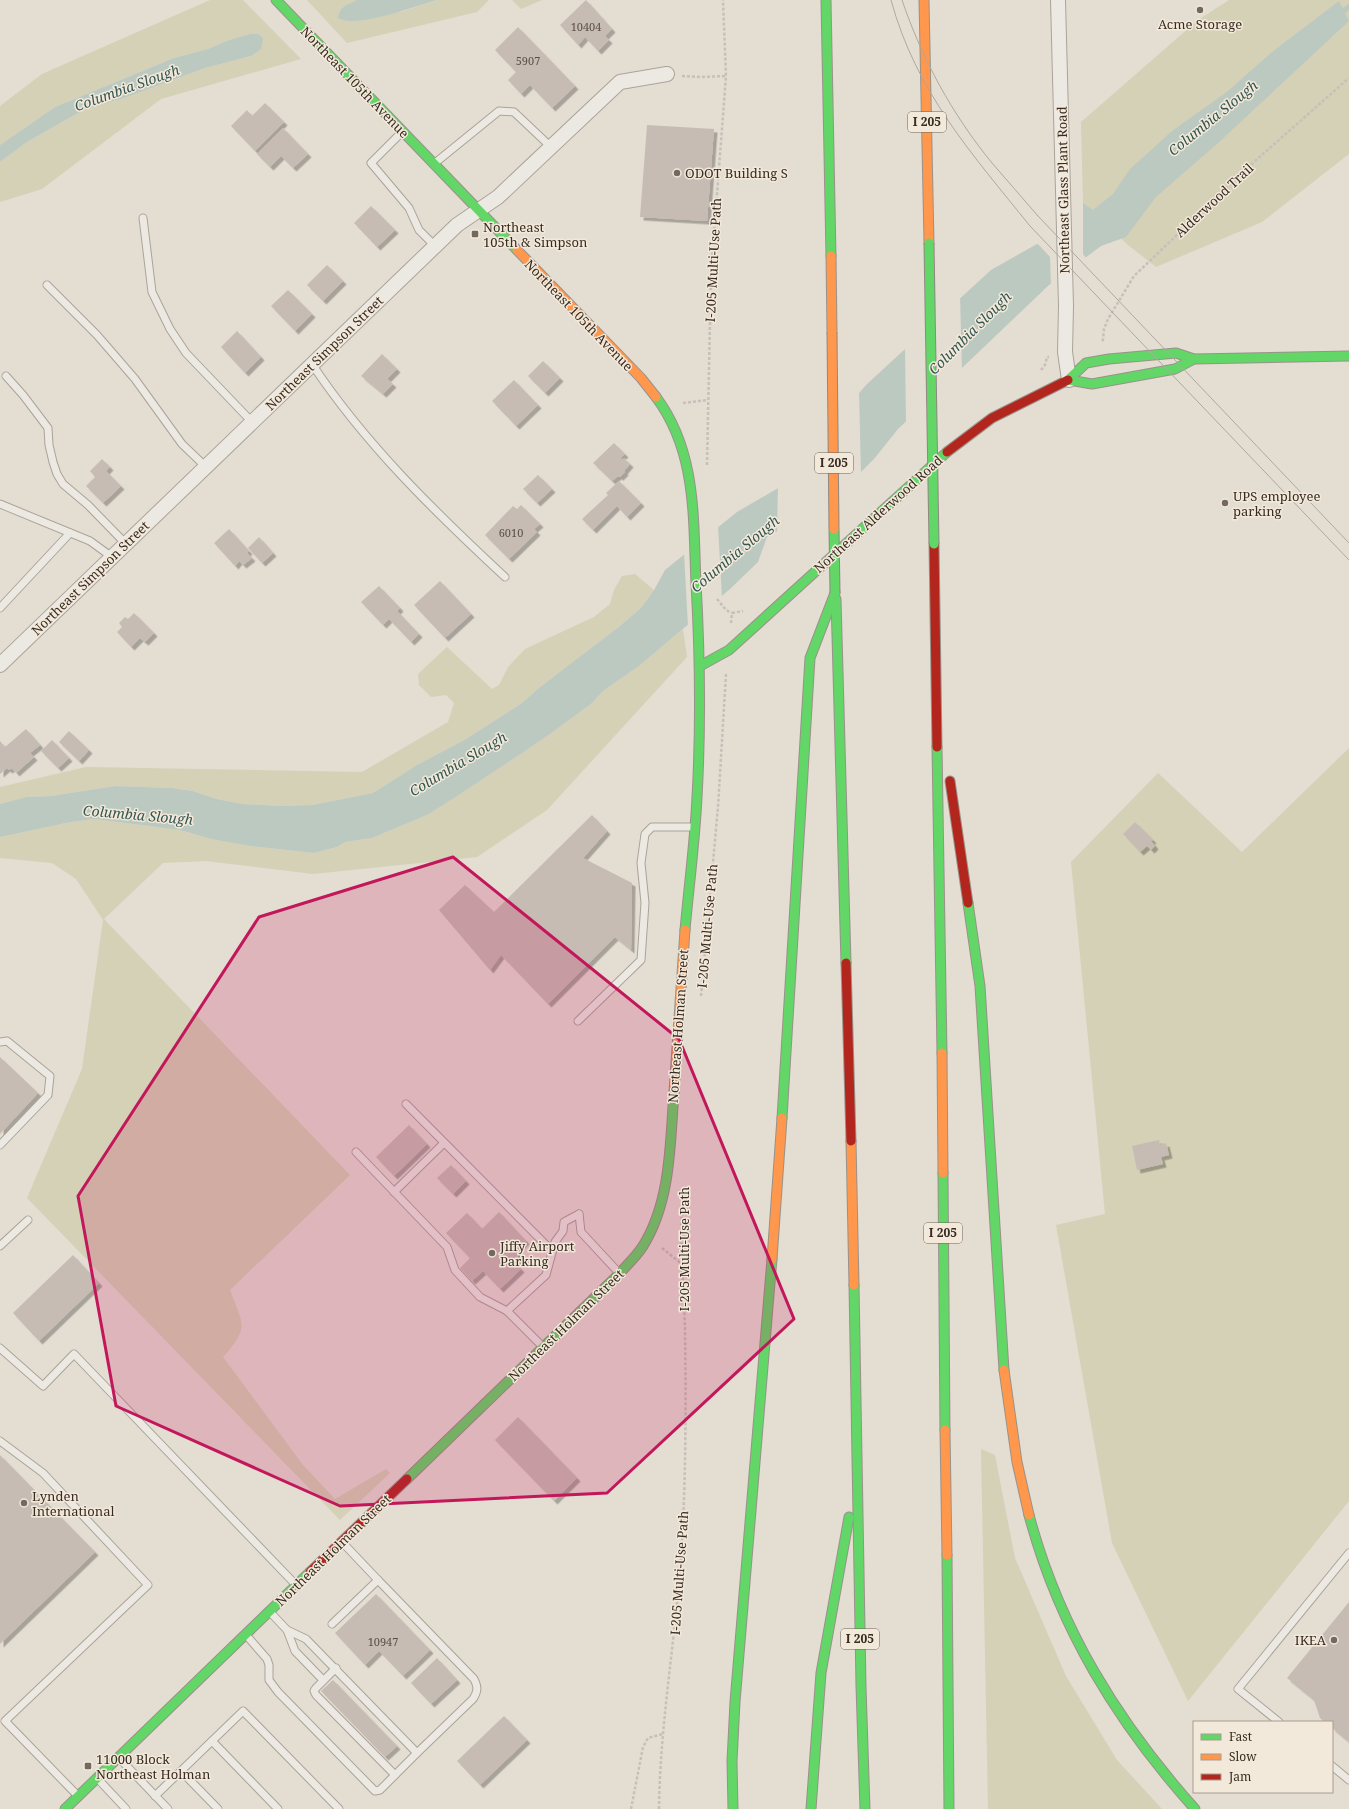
<svg xmlns="http://www.w3.org/2000/svg" width="1349" height="1809" font-family="'Noto Serif',serif">
<style>
.green{fill:#d4d1b6}
.water{fill:#bcc9c0}
.pier{fill:#e4ddd2}
.lines{fill:none;stroke-linecap:round;stroke-linejoin:round}
.stream{stroke:#bcc9c0;stroke-width:5.5}
.building{fill:#c7bcb3;filter:url(#shadow)}
.lane-casing{stroke:#aaa39a;stroke-width:9}
.street-casing{stroke:#aaa39a;stroke-width:16}
.fast-casing{stroke:#99928a;stroke-width:11}
.slow-casing{stroke:#99928a;stroke-width:11}
.jam-casing{stroke:#99928a;stroke-width:11}
.path{stroke:#c5c0b9;stroke-width:2.5;stroke-dasharray:3 2;stroke-linecap:butt}
.lane{stroke:#ece9e3;stroke-width:7}
.street{stroke:#ece9e3;stroke-width:14}
.fast{stroke:#63d668;stroke-width:9}
.slow{stroke:#ff974d;stroke-width:9}
.jam{stroke:#b3261e;stroke-width:9}
.tram{stroke:#ada8a2;stroke-width:1}
.fast-bridge-casing{stroke:#8f8881;stroke-width:11;stroke-linecap:butt}
.slow-bridge-casing{stroke:#8f8881;stroke-width:11;stroke-linecap:butt}
.fast-bridge{stroke:#63d668;stroke-width:9}
.slow-bridge{stroke:#ff974d;stroke-width:9}
.marked{fill:#c2185b;fill-opacity:0.2;stroke:#c2185b;stroke-width:3;stroke-linejoin:round}
.poi-dot{fill:#746960;stroke:#f3e9da;stroke-width:1.5}
.labels{text-anchor:middle;stroke-width:3;stroke-linejoin:round;paint-order:stroke}
.number-label{font-size:11px;fill:#5c4f46}
.shield{fill:#f3e9da;stroke:#706459;stroke-width:1}
.shield-label{font-size:12px;font-weight:bold;fill:#382b22}
.poi-label{font-size:13px;fill:#382b22;stroke:#f3e9da;text-anchor:start}
.street-label{font-size:13px;fill:#382b22;stroke:#f3e9da}
.water-label{font-size:14px;font-style:italic;fill:#335651;stroke:#f3e9da}
</style>
<defs>
<filter id="shadow"><feDropShadow dx="3.5" dy="3.5" stdDeviation="0" flood-color="#0004"/></filter>
</defs>
<rect width="100%" height="100%" fill="#e4ddd2"/>
<g class="green">
<path d="M 210,0 L 243,0 L 301,59 L 161,99 L 42,189 L 0,202 L 0,162 L 27,142 L 85,109 L 127,97 L 205,68 L 251,56 L 250,34 L 229,40 L 208,49 L 174,58 L 55,107 L 0,145 L 0,106 L 42,74 Z"/>
<path d="M 307,0 L 357,0 L 345,6 L 389,14 L 404,11 L 437,0 L 489,0 L 477,12 L 347,43 Z"/>
<path d="M 512,0 L 542,0 L 521,9 Z"/>
<path d="M 1229,0 L 1349,0 L 1349,154 L 1262,222 L 1156,267 L 1128,245 L 1083,203 L 1081,122 L 1198,20 Z"/>
<path d="M 635,574 L 654,590 L 641,608 L 620,626 L 540,687 L 522,703 L 466,739 L 417,765 L 373,793 L 312,805 L 282,806 L 242,804 L 217,799 L 193,791 L 172,788 L 115,786 L 51,796 L 26,797 L 0,804 L 0,787 L 86,767 L 362,772 L 448,722 L 454,703 L 446,695 L 431,697 L 419,685 L 418,674 L 447,647 L 492,689 L 499,685 L 508,667 L 525,649 L 594,617 L 610,604 L 614,590 L 622,576 Z"/>
<path d="M 683,629 L 687,657 L 547,810 L 477,857 L 313,874 L 206,861 L 163,863 L 104,919 L 350,1175 L 230,1290 C 243,1326 250,1326 223,1357 L 303,1465 L 335,1499 L 386,1469 L 390,1473 L 340,1520 L 27,1198 L 82,1069 L 103,920 L 76,879 L 52,863 L 0,858 L 0,837 L 71,822 L 94,819 L 180,830 L 211,839 L 250,846 L 314,853 L 337,847 L 345,842 L 372,838 L 427,815 L 543,739 L 591,704 L 603,691 L 639,666 Z"/>
<path d="M 1349,748 L 1349,1501 L 1188,1701 L 1112,1543 L 1056,1225 L 1105,1214 L 1071,862 L 1158,773 L 1242,852 Z"/>
<path d="M 981,1449 L 995,1455 L 1015,1558 L 1066,1676 L 1117,1760 L 1162,1809 L 988,1809 Z"/>
</g>
<g class="water">
<path d="M 357,0 L 437,0 C 416,6 356,29 338,18 C 340,6 347,5 357,0 Z"/>
<path d="M 1339,1 L 1349,21 L 1218,143 L 1156,197 L 1126,237 L 1101,246 L 1049,285 L 898,429 L 874,459 L 834,499 L 767,537 L 758,562 L 730,589 L 639,666 L 603,691 L 591,704 L 543,739 L 454,798 L 427,815 L 372,838 L 345,842 L 337,847 L 314,853 L 250,846 L 211,839 L 180,830 L 94,819 L 71,822 L 0,837 L 0,804 L 26,797 L 51,796 L 115,786 L 172,788 L 193,791 L 217,799 L 242,804 L 282,806 L 312,805 L 373,793 L 417,765 L 466,739 L 522,703 L 540,687 L 620,626 L 641,608 L 654,590 L 665,570 L 737,512 L 780,487 L 866,385 L 991,270 L 1037,244 L 1083,203 L 1093,210 L 1113,194 L 1130,169 L 1172,131 L 1228,91 L 1272,52 Z"/>
<path d="M 250,34 L 258,34 L 263,38 L 261,49 L 251,56 L 205,68 L 127,97 L 85,109 L 27,142 L 0,162 L 0,145 L 55,107 L 174,58 L 208,49 L 229,40 Z"/>
</g>
<g class="pier">
<path d="M 1083,201 L 1083,254 L 1087,259 L 1051,286 L 1050,257 L 1036,242 Z"/>
<path d="M 960,296 L 962,371 L 906,423 L 905,347 Z"/>
<path d="M 859,391 L 861,475 L 835,501 L 777,533 L 778,486 Z"/>
<path d="M 718,525 L 722,599 L 688,627 L 684,553 Z"/>
</g>
<g class="lines">
<path class="stream" d="M 1338,15 L 1349,7"/>
</g>
<g class="building">
<path d="M 586,0 L 612,29 L 605,36 L 609,40 L 598,51 L 585,37 L 578,45 L 560,25 Z"/>
<path d="M 518,27 L 575,86 L 552,108 L 530,85 L 521,94 L 508,80 L 516,72 L 495,50 Z"/>
<path d="M 265,103 L 284,122 L 255,151 L 231,126 L 247,110 L 252,116 Z"/>
<path d="M 647,125 L 714,129 L 707,221 L 640,217 Z"/>
<path d="M 283,128 L 308,154 L 293,168 L 281,156 L 270,167 L 257,154 Z"/>
<path d="M 371,206 L 395,230 L 377,247 L 354,223 Z"/>
<path d="M 327,265 L 343,281 L 323,301 L 307,285 Z"/>
<path d="M 288,290 L 312,314 L 295,331 L 271,306 Z"/>
<path d="M 237,331 L 261,357 L 245,373 L 221,347 Z"/>
<path d="M 382,354 L 397,369 L 387,379 L 393,384 L 383,394 L 361,376 Z"/>
<path d="M 543,361 L 560,378 L 545,393 L 528,376 Z"/>
<path d="M 514,380 L 538,405 L 516,426 L 492,401 Z"/>
<path d="M 614,443 L 625,454 L 620,458 L 623,460 L 624,458 L 630,464 L 624,471 L 625,472 L 620,477 L 618,476 L 612,481 L 593,463 Z"/>
<path d="M 102,459 L 110,467 L 106,471 L 121,486 L 103,503 L 86,486 L 95,477 L 90,471 Z"/>
<path d="M 538,475 L 552,489 L 537,503 L 523,489 Z"/>
<path d="M 619,481 L 641,503 L 627,517 L 617,506 L 593,530 L 582,519 L 608,495 L 606,493 Z"/>
<path d="M 521,505 L 540,524 L 534,529 L 537,532 L 509,559 L 485,535 L 513,506 L 517,509 Z"/>
<path d="M 229,529 L 249,551 L 247,553 L 252,558 L 243,565 L 239,561 L 235,566 L 214,543 Z"/>
<path d="M 259,537 L 273,553 L 262,563 L 248,548 Z"/>
<path d="M 440,581 L 471,614 L 445,638 L 414,605 Z"/>
<path d="M 379,586 L 400,608 L 397,611 L 419,634 L 411,642 L 389,619 L 383,625 L 361,602 Z"/>
<path d="M 134,613 L 154,633 L 145,642 L 140,638 L 131,647 L 117,632 L 122,627 L 119,623 L 125,617 L 128,619 Z"/>
<path d="M 26,729 L 40,745 L 30,753 L 34,757 L 16,773 L 12,768 L 9,770 L 7,768 L 0,774 L 0,741 L 5,747 Z"/>
<path d="M 69,731 L 89,750 L 79,761 L 59,742 Z"/>
<path d="M 52,740 L 69,758 L 58,768 L 41,751 Z"/>
<path d="M 592,815 L 607,831 L 583,858 L 632,883 L 631,950 L 615,937 L 548,1004 L 501,955 L 490,970 L 439,910 L 465,885 L 494,912 Z"/>
<path d="M 1135,822 L 1153,840 L 1151,841 L 1155,846 L 1151,850 L 1147,846 L 1140,852 L 1123,834 Z"/>
<path d="M 0,1057 L 38,1093 L 0,1134 Z"/>
<path d="M 409,1125 L 427,1144 L 394,1176 L 376,1157 Z"/>
<path d="M 1159,1140 L 1160,1145 L 1166,1143 L 1169,1155 L 1161,1157 L 1163,1164 L 1137,1170 L 1132,1146 Z"/>
<path d="M 451,1165 L 466,1181 L 453,1194 L 437,1178 Z"/>
<path d="M 499,1212 L 526,1241 L 518,1248 L 517,1265 L 521,1269 L 500,1289 L 483,1271 L 472,1281 L 460,1268 L 470,1258 L 446,1233 L 467,1213 L 482,1229 Z"/>
<path d="M 73,1255 L 99,1283 L 39,1341 L 13,1313 Z"/>
<path d="M 518,1417 L 577,1478 L 554,1501 L 495,1440 Z"/>
<path d="M 0,1455 L 95,1552 L 0,1644 Z"/>
<path d="M 376,1594 L 430,1650 L 403,1676 L 379,1651 L 365,1665 L 335,1633 Z"/>
<path d="M 1349,1602 L 1349,1742 L 1332,1728 L 1332,1722 L 1324,1722 L 1320,1718 L 1314,1700 L 1287,1678 Z"/>
<path d="M 437,1658 L 457,1680 L 431,1704 L 411,1683 Z"/>
<path d="M 333,1680 L 397,1746 L 385,1757 L 321,1691 Z"/>
<path d="M 504,1716 L 527,1740 L 480,1785 L 457,1761 Z"/>
</g>
<g class="lines">
<defs>
<g id="lane">
<path d="M 402,132 L 371,163 L 409,208 L 419,230 L 435,246"/>
<path d="M 435,163 L 499,111 L 514,112 L 551,147"/>
<path d="M 143,218 L 152,292 L 170,329 L 186,353 L 252,422"/>
<path d="M 47,285 L 97,335 L 135,379 L 182,444 L 206,467"/>
<path d="M 312,364 C 365,444 435,512 505,577"/>
<path d="M 6,376 L 23,395 L 48,428 L 49,445 L 53,462 L 57,474 L 63,484 L 88,505 L 126,544"/>
<path d="M 0,504 L 90,541 L 112,557"/>
<path d="M 0,608 L 70,533"/>
<path d="M 578,1021 L 641,960 L 645,903 L 641,863 L 645,834 L 652,827 L 694,827"/>
<path d="M 0,1042 L 7,1041 L 50,1076 L 48,1095 L 0,1145"/>
<path d="M 406,1104 L 552,1251"/>
<path d="M 356,1152 L 447,1247 L 455,1270 L 480,1297 L 507,1311"/>
<path d="M 394,1192 L 444,1143"/>
<path d="M 579,1214 L 581,1232 L 619,1273"/>
<path d="M 0,1246 L 28,1220"/>
<path d="M 542,1346 L 507,1311 L 546,1275 L 555,1242 L 563,1231 L 564,1222 L 579,1214"/>
<path d="M 0,1348 L 43,1386 L 74,1354 L 296,1585"/>
<path d="M 0,1441 L 43,1473 L 148,1585 L 5,1721 L 78,1796"/>
<path d="M 342,1542 L 378,1580"/>
<path d="M 332,1624 L 378,1580 L 474,1679 C 478,1687 478,1691 473,1699 L 417,1753"/>
<path d="M 287,1630 L 295,1651 L 323,1680"/>
<path d="M 247,1636 L 267,1659 L 269,1665 L 269,1680 L 278,1692 L 372,1788 L 375,1791 L 380,1790 L 417,1753 L 306,1639 L 287,1630 L 270,1612"/>
<path d="M 336,1668 L 316,1688 L 314,1691 L 316,1695 L 395,1775"/>
<path d="M 1279,1722 L 1238,1689 L 1349,1553"/>
<path d="M 212,1741 L 278,1809"/>
<path d="M 120,1759 L 168,1809"/>
<path d="M 1332,1766 L 1349,1780"/>
<path d="M 181,1771 L 218,1809"/>
<path d="M 97,1778 L 126,1809"/>
<path d="M 155,1796 L 243,1711 L 339,1809"/>
</g>
<g id="street">
<path d="M 1058,0 L 1066,306 L 1065,352 L 1069,380"/>
<path d="M 0,665 L 457,225 L 498,197 L 620,82 L 667,74"/>
</g>
<g id="fast">
<path d="M 276,0 L 517,250"/>
<path d="M 826,0 L 831,256"/>
<path d="M 1068,380 L 1086,363 L 1109,359 L 1176,353 L 1194,359 L 1349,356"/>
<path d="M 1069,380 L 1092,384 L 1175,369 L 1194,359"/>
<path d="M 656,397 C 697,452 693,517 696,583 C 700,654 701,726 697,797 C 695,841 689,885 685,930"/>
<path d="M 836,599 L 846,963"/>
<path d="M 700,666 L 729,650 L 947,452"/>
<path d="M 937,747 L 942,1053"/>
<path d="M 968,903 L 980,986 L 1004,1370"/>
<path d="M 782,1118 L 810,658 L 835,593"/>
<path d="M 943,1173 L 945,1430"/>
<path d="M 854,1285 L 861,1686 L 865,1809"/>
<path d="M 407,1479 L 617,1276 C 626,1266 636,1257 643,1246 C 671,1201 670,1144 674,1092"/>
<path d="M 1029,1515 C 1059,1628 1118,1723 1195,1809"/>
<path d="M 947,1555 L 949,1809"/>
<path d="M 65,1809 L 310,1572"/>
<path d="M 733,1809 L 732,1761 L 735,1702 L 772,1259"/>
<path d="M 811,1809 L 821,1673 L 849,1517"/>
</g>
<g id="slow">
<path d="M 924,0 L 929,243"/>
<path d="M 517,250 L 641,378 L 656,397"/>
<path d="M 831,256 L 832,332"/>
<path d="M 942,1053 L 943,1173"/>
<path d="M 674,1092 L 685,930"/>
<path d="M 851,1141 L 854,1285"/>
<path d="M 772,1259 L 782,1118"/>
<path d="M 1004,1370 L 1017,1462 L 1029,1515"/>
<path d="M 945,1430 L 947,1555"/>
</g>
<g id="jam">
<path d="M 947,452 L 992,418 L 1068,380"/>
<path d="M 934,544 L 937,747"/>
<path d="M 950,781 L 968,903"/>
<path d="M 846,963 L 851,1141"/>
<path d="M 310,1572 L 407,1479"/>
</g>
</defs>
<use href="#lane" class="lane-casing"/>
<use href="#street" class="street-casing"/>
<use href="#fast" class="fast-casing"/>
<use href="#slow" class="slow-casing"/>
<use href="#jam" class="jam-casing"/>
<g class="path">
<path d="M 682,76 L 701,77 L 726,76"/>
<path d="M 1102,341 L 1103,340 L 1104,329 L 1108,319 L 1134,276 L 1246,169 L 1349,78"/>
<path d="M 1041,370 L 1045,365 L 1047,357 L 1049,357"/>
<path d="M 683,403 L 708,400"/>
<path d="M 707,465 L 711,273 L 726,76 L 723,0"/>
<path d="M 717,599 L 726,610 L 732,613"/>
<path d="M 732,613 L 743,611"/>
<path d="M 731,623 L 732,613"/>
<path d="M 701,996 L 718,807 L 726,674"/>
<path d="M 662,1248 L 683,1265"/>
<path d="M 631,1809 L 643,1747 L 648,1738 L 663,1734"/>
<path d="M 659,1809 C 660,1720 677,1632 682,1542 C 686,1472 686,1401 685,1330 C 684,1286 679,1241 683,1198"/>
</g>
<use href="#lane" class="lane"/>
<use href="#street" class="street"/>
<use href="#fast" class="fast"/>
<use href="#slow" class="slow"/>
<use href="#jam" class="jam"/>
<g class="tram">
<path d="M 891,0 C 916,92 972,154 1030,226 L 1349,560"/>
<path d="M 902,0 C 922,59 952,114 992,163 C 1007,181 1023,198 1038,216 L 1349,543"/>
</g>
<defs>
<g id="fast-bridge">
<path d="M 929,243 L 934,544"/>
<path d="M 834,529 L 835,593"/>
</g>
<path id="slow-bridge" d="M 832,332 L 834,529"/>
</defs>
<use href="#fast-bridge" class="fast-bridge-casing"/>
<use href="#slow-bridge" class="slow-bridge-casing"/>
<use href="#fast-bridge" class="fast-bridge"/>
<use href="#slow-bridge" class="slow-bridge"/>
</g>
<path class="marked" d="M 453,857 L 679,1039 L 794,1319 L 607,1493 L 340,1506 L 116,1406 L 78,1196 L 259,917 Z"/>
<g class="poi-dot">
<circle cx="1200" cy="10" r="4"/>
<circle cx="677" cy="173" r="4"/>
<rect x="471" y="230" width="8" height="8" rx="2"/>
<circle cx="1225" cy="503" r="4"/>
<circle cx="492" cy="1253" r="4"/>
<circle cx="24" cy="1503" r="4"/>
<circle cx="1334" cy="1640" r="4"/>
<rect x="84" y="1762" width="8" height="8" rx="2"/>
</g>
<g class="labels">
<g class="number-label">
<text x="586" y="31">10404</text>
<text x="528" y="65">5907</text>
<text x="511" y="537">6010</text>
<text x="383" y="1646">10947</text>
</g>
<g class="shield">
<rect x="908" y="112" width="38" height="20" rx="3"/>
<rect x="815" y="453" width="38" height="20" rx="3"/>
<rect x="924" y="1223" width="38" height="20" rx="3"/>
<rect x="841" y="1629" width="38" height="20" rx="3"/>
</g>
<g class="shield-label">
<text x="927" y="126">I 205</text>
<text x="834" y="467">I 205</text>
<text x="943" y="1237">I 205</text>
<text x="860" y="1643">I 205</text>
</g>
<g class="poi-label">
<text x="1200" y="29" text-anchor="middle">Acme Storage</text>
<text x="685" y="178">ODOT Building S</text>
<text x="483" y="232">Northeast<tspan x="483" dy="15">105th &amp; Simpson</tspan></text>
<text x="1233" y="501">UPS employee<tspan x="1233" dy="15">parking</tspan></text>
<text x="500" y="1251">Jiffy Airport<tspan x="500" dy="15">Parking</tspan></text>
<text x="32" y="1501">Lynden<tspan x="32" dy="15">International</tspan></text>
<text x="1326" y="1645" text-anchor="end">IKEA</text>
<text x="96" y="1764">11000 Block<tspan x="96" dy="15">Northeast Holman</tspan></text>
</g>
<g class="street-label">
<text transform="translate(355 82) rotate(46)" y="5">Northeast 105th Avenue</text>
<text transform="translate(1063 190) rotate(-91)" y="5">Northeast Glass Plant Road</text>
<text transform="translate(1214 200) rotate(-43)" y="5">Alderwood Trail</text>
<text transform="translate(713 260) rotate(-87)" y="5">I-205 Multi-Use Path</text>
<text transform="translate(579 315) rotate(46)" y="5">Northeast 105th Avenue</text>
<text transform="translate(324 353) rotate(-44)" y="5">Northeast Simpson Street</text>
<text transform="translate(878 514) rotate(-42)" y="5">Northeast Alderwood Road</text>
<text transform="translate(90 578) rotate(-44)" y="5">Northeast Simpson Street</text>
<text transform="translate(707 926) rotate(-85)" y="5">I-205 Multi-Use Path</text>
<text transform="translate(678 1026) rotate(-86)" y="5">Northeast Holman Street</text>
<text transform="translate(684 1249) rotate(-90)" y="5">I-205 Multi-Use Path</text>
<text transform="translate(566 1325) rotate(-44)" y="5">Northeast Holman Street</text>
<text transform="translate(333 1550) rotate(-44)" y="5">Northeast Holman Street</text>
<text transform="translate(679 1573) rotate(-86)" y="5">I-205 Multi-Use Path</text>
</g>
<g class="water-label">
<text transform="translate(127 88) rotate(-20)" y="5">Columbia Slough</text>
<text transform="translate(1213 118) rotate(-39)" y="5">Columbia Slough</text>
<text transform="translate(970 333) rotate(-45)" y="5">Columbia Slough</text>
<text transform="translate(735 554) rotate(-40)" y="5">Columbia Slough</text>
<text transform="translate(458 764) rotate(-31)" y="5">Columbia Slough</text>
<text transform="translate(138 815) rotate(5)" y="5">Columbia Slough</text>
</g>
</g>
<rect x="1193" y="1721" width="140" height="72" fill="#f3e9da" stroke="#a89d90"/>
<rect x="1201" y="1734" width="20" height="6" fill="#63d668" stroke="#a89d90"/>
<text x="1229" y="1741" font-size="12" fill="#382b22">Fast</text>
<rect x="1201" y="1754" width="20" height="6" fill="#ff974d" stroke="#a89d90"/>
<text x="1229" y="1761" font-size="12" fill="#382b22">Slow</text>
<rect x="1201" y="1774" width="20" height="6" fill="#b3261e" stroke="#a89d90"/>
<text x="1229" y="1781" font-size="12" fill="#382b22">Jam</text>
</svg>
